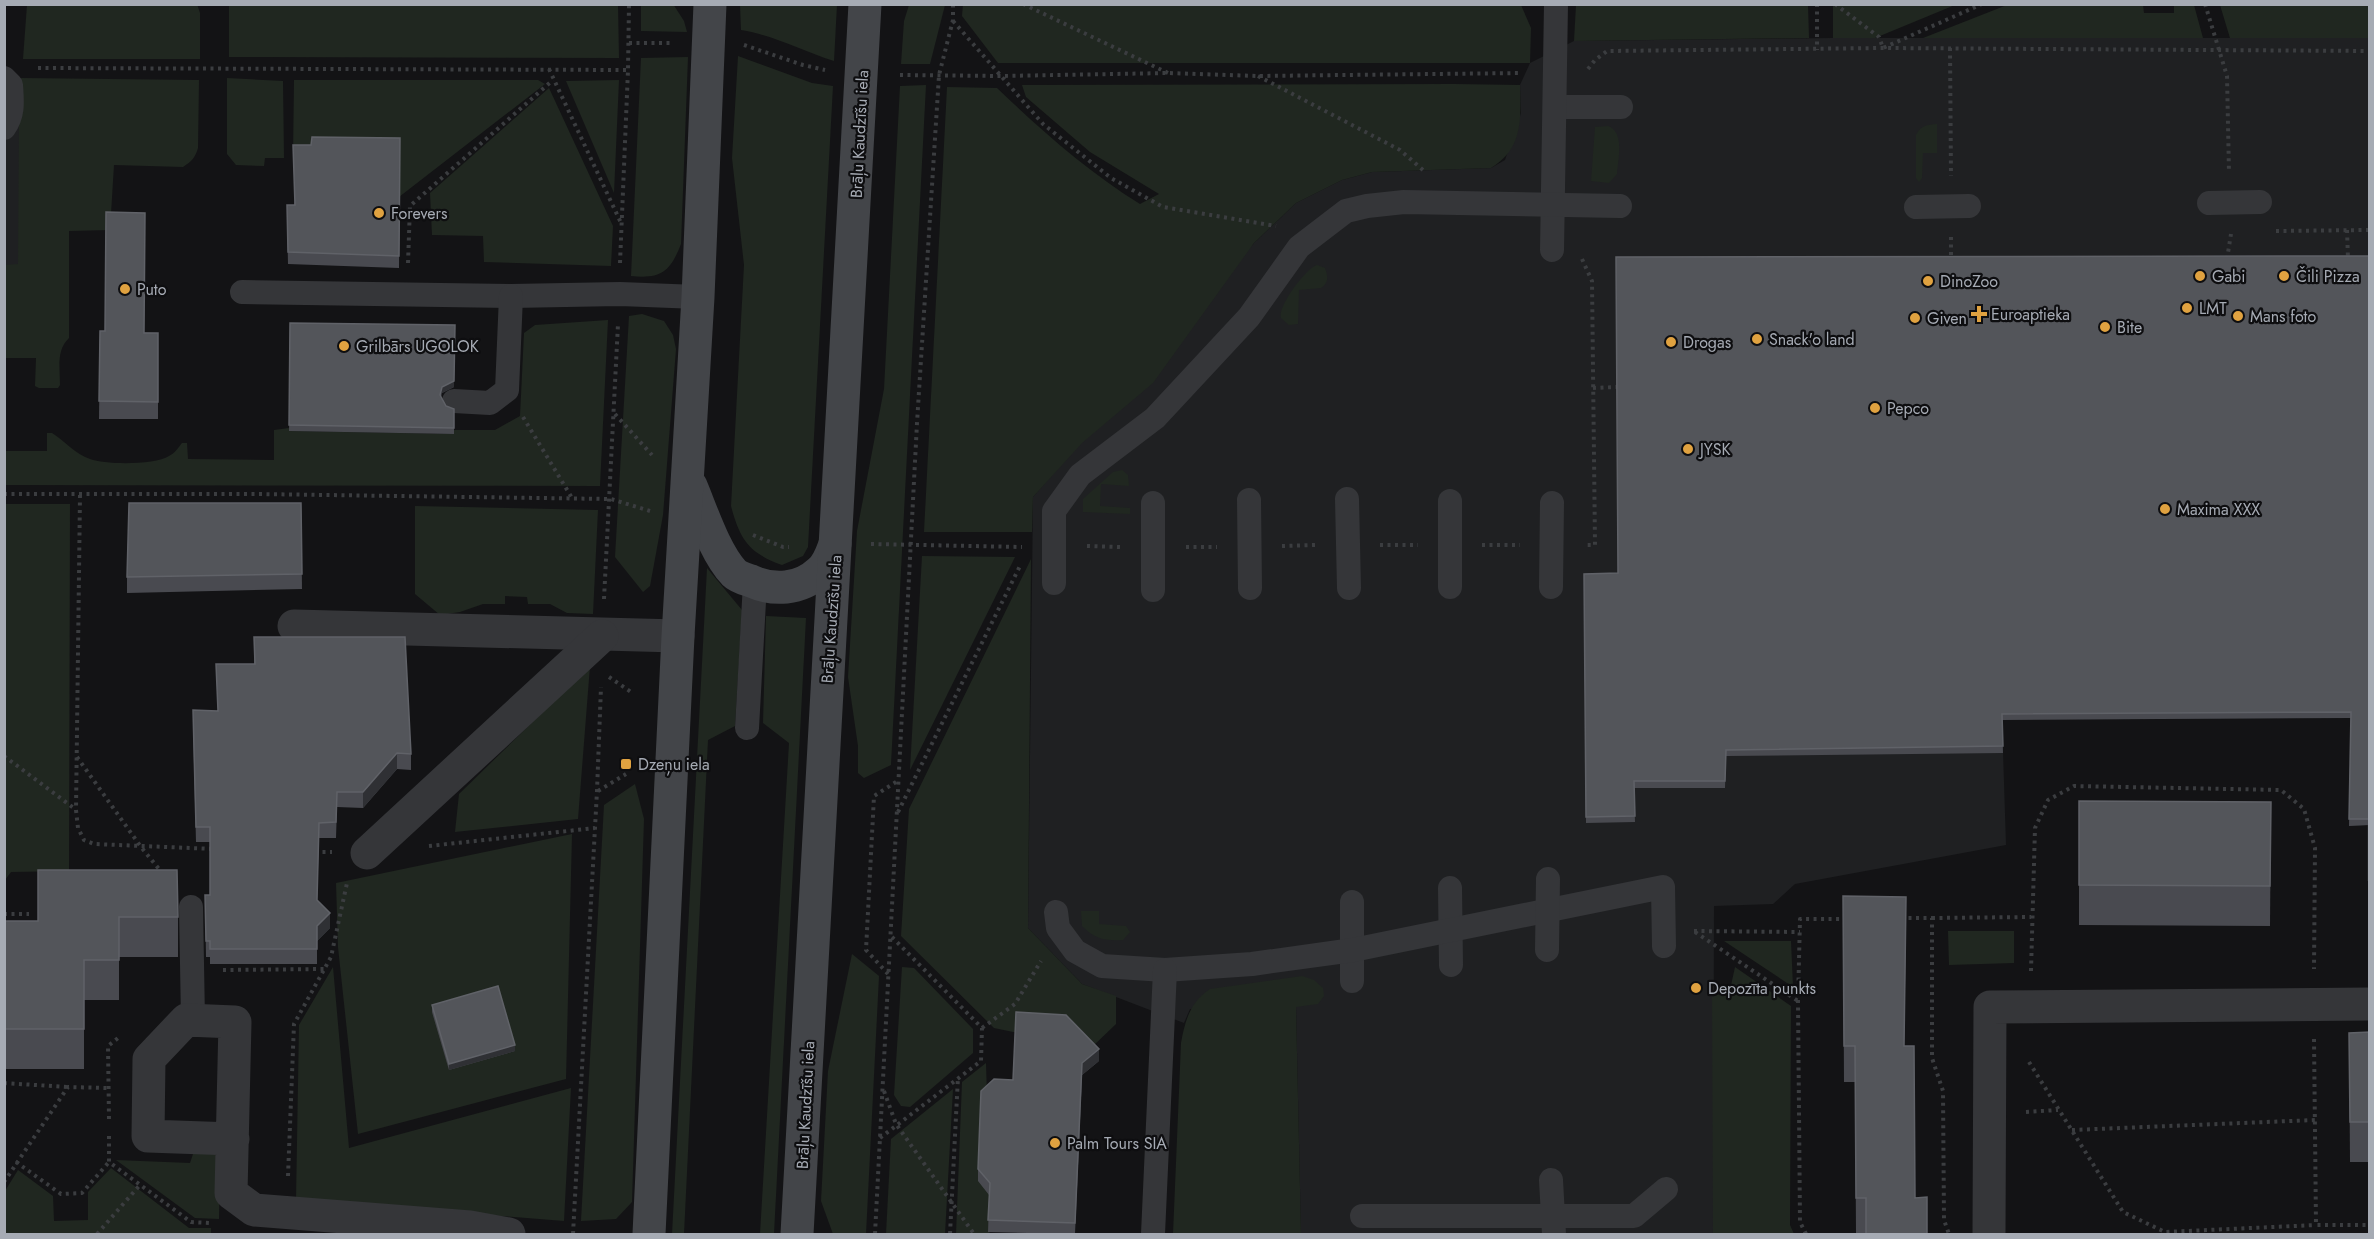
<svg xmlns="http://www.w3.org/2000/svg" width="2374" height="1239" font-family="Jost,sans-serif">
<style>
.built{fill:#1f2022}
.green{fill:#202720}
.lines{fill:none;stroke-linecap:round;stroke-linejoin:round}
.path{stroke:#3b3d40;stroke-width:4;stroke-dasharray:3 4.5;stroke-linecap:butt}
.lane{stroke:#353639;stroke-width:24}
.street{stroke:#353639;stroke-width:33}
.secondary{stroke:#434549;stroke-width:33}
.wall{fill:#494a50}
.shaded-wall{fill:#2f3034}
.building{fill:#53555a;stroke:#606268;stroke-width:1.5}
.poi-dot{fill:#e0a240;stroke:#0e0e10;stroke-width:2}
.labels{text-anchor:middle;stroke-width:4.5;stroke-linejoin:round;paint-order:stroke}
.street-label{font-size:16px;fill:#a6abb4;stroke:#0e0e10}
.poi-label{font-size:16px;fill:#a6abb4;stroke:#0e0e10;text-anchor:start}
</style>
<rect width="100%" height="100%" fill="#131315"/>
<g class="built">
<path d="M 1833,38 L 2369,38 L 2369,881 L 2367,881 L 2367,825 L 2349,826 L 2351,718 L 2002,720 L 2006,845 L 1795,884 L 1773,904 L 1714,906 L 1713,1234 L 1301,1234 L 1296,1007 L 1190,1009 L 1184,1023 L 1082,984 L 1028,928 L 1033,497 L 1254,243 L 1296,203 L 1342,180 L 1372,172 L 1491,168 L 1505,160 L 1521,113 L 1520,85 L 1530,63 L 1574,41 Z"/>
<path d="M 5,78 L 24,78 L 27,276 L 5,275 Z"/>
</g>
<g class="green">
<path d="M 197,4 L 200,13 L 200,59 L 23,59 L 27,5 Z"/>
<path d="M 673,4 L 684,21 L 687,32 L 641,31 L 641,5 Z"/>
<path d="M 963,4 L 1521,5 L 1531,28 L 1530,63 L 998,63 L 962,16 Z"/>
<path d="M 229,5 L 618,5 L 619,58 L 229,57 Z"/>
<path d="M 740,5 L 837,5 L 834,61 C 802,51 773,35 741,30 Z"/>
<path d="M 909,5 L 945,5 L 930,64 L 901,64 L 904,21 Z"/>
<path d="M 1576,5 L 1808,5 L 1809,38 L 1574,41 Z"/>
<path d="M 1833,5 L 1833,4 L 1955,5 L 1875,38 L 1833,38 Z"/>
<path d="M 2007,5 L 2143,5 L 2144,13 L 2174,13 L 2174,5 L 2194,5 L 2203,38 L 1923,38 Z"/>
<path d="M 2220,5 L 2369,5 L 2369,38 L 2230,38 Z"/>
<path d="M 738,56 L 812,83 L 833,86 L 808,547 L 803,556 L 782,565 C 749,553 740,540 731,506 L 744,265 L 732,158 Z"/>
<path d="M 688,57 L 681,244 C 670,272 661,279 631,276 L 641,58 Z"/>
<path d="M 21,78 L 199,80 L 198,148 C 195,158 192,161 183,167 L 114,165 L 110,230 L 69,231 L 69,338 C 56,350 60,368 60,385 L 58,388 L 39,388 L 35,386 L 36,358 L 5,358 L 4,265 L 18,264 L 19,123 Z"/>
<path d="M 227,78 L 283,81 L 284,158 L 265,158 L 264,166 L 236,165 L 227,154 Z"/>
<path d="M 294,80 L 538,80 L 545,84 L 399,197 L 400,150 L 293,157 Z"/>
<path d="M 619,80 L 614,193 L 566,81 Z"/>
<path d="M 1454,84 L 1520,85 C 1521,119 1523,149 1491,168 L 1372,172 L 1342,180 L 1296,203 L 1254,243 L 1153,383 L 1082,443 L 1033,497 L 1032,532 L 924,532 L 947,87 L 997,88 C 1042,131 1087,171 1140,204 L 1159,194 L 1090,152 L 1026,97 L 1022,85 Z"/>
<path d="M 926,85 L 891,765 L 864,778 L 858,773 L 858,746 L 848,677 L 857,531 L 884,389 L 900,86 Z"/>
<path d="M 549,88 L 613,226 L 611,266 L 484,262 L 483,236 L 432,235 L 430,193 Z"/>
<path d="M 1937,124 L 1937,153 L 1923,153 L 1922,178 L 1919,182 L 1916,178 L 1916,135 C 1921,125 1927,125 1937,124 Z"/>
<path d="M 1608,126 C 1625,132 1618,160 1617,174 L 1609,183 L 1591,181 L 1595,127 Z"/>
<path d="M 1317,265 L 1325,268 C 1328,276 1329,283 1321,288 L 1299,290 L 1298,324 L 1289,325 L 1281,318 C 1277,307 1306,268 1317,265 Z"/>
<path d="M 642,314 L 664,321 L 673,335 L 676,349 L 663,515 L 650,586 L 643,592 L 615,557 L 629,316 Z"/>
<path d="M 608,320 L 600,486 L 5,485 L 4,451 L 47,451 L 47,433 L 52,433 C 65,441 75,454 90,459 C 106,465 155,465 169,456 C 175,453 178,448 182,443 L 187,443 L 188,459 L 274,460 L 274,430 L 289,428 L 289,431 L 453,434 L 454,430 L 495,430 L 520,416 L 524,333 L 535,325 Z"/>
<path d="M 1122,470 L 1128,475 L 1129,486 L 1101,484 L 1100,506 L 1130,508 L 1130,514 L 1083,512 L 1083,499 L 1113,472 Z"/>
<path d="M 5,504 L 70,504 L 69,871 L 11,872 L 5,880 Z"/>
<path d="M 415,506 L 598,510 L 593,614 L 567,613 L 550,604 L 528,604 L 527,597 L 505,596 L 505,604 L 483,604 L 460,612 L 440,615 L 415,594 Z"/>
<path d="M 922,556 L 1015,557 L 910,770 Z"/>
<path d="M 1031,559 L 1028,928 L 1082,984 L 1116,996 L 1116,1024 L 1091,1048 L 994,1028 L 901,936 L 909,809 Z"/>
<path d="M 707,568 L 742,610 L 735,726 L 708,740 L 684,1234 L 672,1234 Z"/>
<path d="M 766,616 L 806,618 L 774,1234 L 760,1234 L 789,743 L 763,723 Z"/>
<path d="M 590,666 L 578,819 L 455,832 L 459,794 Z"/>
<path d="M 635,784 L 644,819 L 632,1202 L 616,1219 L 581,1221 L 604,805 Z"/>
<path d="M 572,834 L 566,1079 L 358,1134 L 338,947 L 336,883 Z"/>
<path d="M 1081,911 L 1099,911 L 1099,924 L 1126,926 L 1130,932 L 1123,940 C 1105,941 1095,939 1082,926 Z"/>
<path d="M 1948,931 L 2014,931 L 2014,963 L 1949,965 Z"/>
<path d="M 1724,941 L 1791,941 L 1793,987 Z"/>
<path d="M 852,954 L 879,976 L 866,1234 L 833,1234 L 821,1201 L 828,1071 Z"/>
<path d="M 333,967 L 349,1148 L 571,1088 L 564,1221 L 296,1200 L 299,1025 Z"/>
<path d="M 902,967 L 914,968 L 973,1029 L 973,1053 L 910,1107 L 901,1106 L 894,1095 Z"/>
<path d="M 1735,967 L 1791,1006 L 1790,1225 L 1794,1234 L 1713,1234 L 1712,997 L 1730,990 Z"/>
<path d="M 1302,976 L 1314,980 L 1323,988 L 1324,996 L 1318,1004 L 1296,1007 L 1301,1234 L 1173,1234 L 1181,1043 C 1185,1021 1190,1002 1210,989 Z"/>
<path d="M 986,1063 L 990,1195 L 988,1231 L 991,1234 L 956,1234 L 962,1082 Z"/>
<path d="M 953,1089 L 945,1234 L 886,1234 L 891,1139 Z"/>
<path d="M 193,1154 L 215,1154 L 220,1164 L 219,1219 L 195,1218 L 116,1160 L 190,1163 Z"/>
<path d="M 111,1168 L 189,1228 L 211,1228 L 211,1234 L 5,1234 L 5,1191 L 18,1170 L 53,1196 L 54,1221 L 88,1220 L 88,1192 Z"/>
</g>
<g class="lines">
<g class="path">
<path d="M 1023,4 L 1168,73"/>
<path d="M 1817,4 L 1817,50"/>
<path d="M 1835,4 L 1879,37 L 1883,48 L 1982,4"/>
<path d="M 2205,4 L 2227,76 L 2229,173"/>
<path d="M 953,21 L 1043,124 L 1111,178 L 1163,207 L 1276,226"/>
<path d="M 629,43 L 674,43"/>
<path d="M 744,45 L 803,65 L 825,70"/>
<path d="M 1950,48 L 1951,176"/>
<path d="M 38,68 L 628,70"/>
<path d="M 549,69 L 621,223"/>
<path d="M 1588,69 L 1595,60 L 1607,51 L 1883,48 L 2370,51"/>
<path d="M 900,75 L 1001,76 L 1169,73 L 1257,76 L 1522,73"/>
<path d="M 1258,76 L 1400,150 L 1423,170"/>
<path d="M 2347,230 L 2348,259"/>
<path d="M 2276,231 L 2370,230"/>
<path d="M 1951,237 L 1951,260"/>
<path d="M 1582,259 L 1592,281 L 1595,545 L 1584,545"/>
<path d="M 2227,259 L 2231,234"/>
<path d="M 408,263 L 410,206 L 553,80"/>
<path d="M 620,263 L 628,70 L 629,4"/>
<path d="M 1593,388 L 1617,387"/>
<path d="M 615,414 L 652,455"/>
<path d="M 523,417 L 572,498"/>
<path d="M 4,494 L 256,494 L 611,499 L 650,511"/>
<path d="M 80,495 L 76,810 L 78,828 L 84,840 L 94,844 L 215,849"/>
<path d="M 753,535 L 783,547 L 789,547"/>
<path d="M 871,544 L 1022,547"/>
<path d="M 1380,545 L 1418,545"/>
<path d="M 1482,545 L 1520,545"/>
<path d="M 1087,546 L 1121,547"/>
<path d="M 1282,546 L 1316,545"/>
<path d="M 1186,547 L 1217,547"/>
<path d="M 604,599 L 618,324"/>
<path d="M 609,677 L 631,692"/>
<path d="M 4,756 L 75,809"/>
<path d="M 77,757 L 141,847 L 163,874"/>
<path d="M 598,791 L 626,774"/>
<path d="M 898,812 L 1020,566"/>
<path d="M 429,846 L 595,828"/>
<path d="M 315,852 L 332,852"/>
<path d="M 4,914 L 29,914"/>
<path d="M 1901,918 L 1932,918 L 1932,1058 L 1943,1091 L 1944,1220 L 1949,1234"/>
<path d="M 1932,918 L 2031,917"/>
<path d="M 1694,931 L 1800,932"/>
<path d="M 1695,932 L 1798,1001"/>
<path d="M 223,970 L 324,969"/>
<path d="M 2031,971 L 2035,828 L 2048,800 L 2074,786 L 2281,790 L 2304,809 L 2315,848 L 2314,969"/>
<path d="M 888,974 L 866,950 L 874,796 L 899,780"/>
<path d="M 982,1028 L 1015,1004 L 1041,961"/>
<path d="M 2314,1039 L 2316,1225 L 2370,1225"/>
<path d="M 2029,1062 L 2123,1212 L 2165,1232 L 2316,1225"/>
<path d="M 4,1083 L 67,1087"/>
<path d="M 884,1091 L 896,1124 L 974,1234"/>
<path d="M 2026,1112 L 2058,1110"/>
<path d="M 109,1119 L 108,1046 L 118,1038"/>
<path d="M 2072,1130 L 2315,1120"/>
<path d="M 109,1136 L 109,1162 L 191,1222 L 209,1223"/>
<path d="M 880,1138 L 981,1061 L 982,1028 L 890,935"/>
<path d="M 16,1162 L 61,1194 L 82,1193 L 109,1162"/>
<path d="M 288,1176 L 294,1024 L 331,957 L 347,883"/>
<path d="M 4,1182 L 68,1087 L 108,1088"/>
<path d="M 97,1234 L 139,1186"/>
<path d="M 573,1234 L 597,791 L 601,687"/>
<path d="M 875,1234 L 917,423 L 939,75 L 953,20 L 953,4"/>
<path d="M 950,1234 L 958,1077"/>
<path d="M 1806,1234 L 1800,1222 L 1798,1001 L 1800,919 L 1846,919"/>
</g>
<g class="lane">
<path d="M 4,78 L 11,85 C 12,101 14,114 4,128"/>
<path d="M 1555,107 L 1621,107"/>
<path d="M 2209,203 L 2260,202"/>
<path d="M 1916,207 L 1969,206"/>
<path d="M 1552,250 L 1556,4"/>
<path d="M 242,292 L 511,296 L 620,294 L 698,297"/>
<path d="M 454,401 L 490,403 L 507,390 L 511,296"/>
<path d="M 1347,499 L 1349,588"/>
<path d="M 1249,500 L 1250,588"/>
<path d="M 1054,583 L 1054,511 L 1080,475 L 1155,418 L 1249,317 L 1299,247 L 1346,211 L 1367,206 L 1404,202 L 1620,206"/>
<path d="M 1450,587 L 1450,501"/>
<path d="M 1551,587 L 1552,503"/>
<path d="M 1153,590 L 1153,503"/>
<path d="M 747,728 L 755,583"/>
<path d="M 1450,888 L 1451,965"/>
<path d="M 1352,902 L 1352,981"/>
<path d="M 191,907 L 193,1020"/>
<path d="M 1056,912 L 1058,928 L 1075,951 L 1102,966 L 1165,970 L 1252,964 L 1353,950 L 1663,887 L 1664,946"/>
<path d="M 1547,950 L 1548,879"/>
<path d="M 1551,1180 L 1554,1234"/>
<path d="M 1362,1216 L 1634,1216 L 1666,1189"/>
<path d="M 1153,1234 L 1165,970"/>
</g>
<g class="street">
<path d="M 294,626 L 678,636"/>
<path d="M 367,853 L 602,636"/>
<path d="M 233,1139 L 148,1136 L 149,1059 L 186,1020 L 235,1022 L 231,1193 L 254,1210 L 470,1227 L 509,1234"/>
<path d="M 1989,1234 L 1990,1007 L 2370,1004"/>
</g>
<g class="secondary">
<path d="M 691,486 C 702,512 715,553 734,573 C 738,577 745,579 751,581 C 773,591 800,590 819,572 C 828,565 831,555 835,544"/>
<path d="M 649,1234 L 678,636 L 698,297 L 710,4"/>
<path d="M 797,1234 L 865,4"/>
</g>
</g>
<g class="wall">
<path d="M 400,138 L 399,268 L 288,264 L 287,217 L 294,205 L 311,145 Z"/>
<path d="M 2370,256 L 2370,825 L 2349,826 L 2351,718 L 2002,720 L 2003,753 L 1726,756 L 1725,788 L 1634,788 L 1635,822 L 1586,823 L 1584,574 L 1618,573 Z"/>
<path d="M 290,323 L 454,387 L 442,393 L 441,397 L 446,406 L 454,409 L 454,434 L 289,431 Z"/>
<path d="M 100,331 L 158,333 L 158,419 L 99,419 Z"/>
<path d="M 301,503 L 302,589 L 127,593 L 127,577 Z"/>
<path d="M 254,637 L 411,754 L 411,770 L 397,769 L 363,808 L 337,807 L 336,838 L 319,838 L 317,900 L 330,928 L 317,941 L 317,964 L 210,964 L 210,957 L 206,957 L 205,895 L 210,895 L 210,842 L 196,842 L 193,726 L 218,711 L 216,664 L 254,664 Z"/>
<path d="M 2079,801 L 2271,802 L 2270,926 L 2079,925 Z"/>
<path d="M 38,870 L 178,917 L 178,957 L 119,957 L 119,1000 L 84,1000 L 84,1069 L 4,1069 L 4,921 L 38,921 Z"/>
<path d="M 1843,896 L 1906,933 L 1904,1046 L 1915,1198 L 1927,1234 L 1856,1234 L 1855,1082 L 1844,1082 Z"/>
<path d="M 432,1005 L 515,1051 L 449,1070 L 432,1012 Z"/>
<path d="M 2370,1032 L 2370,1162 L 2350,1162 L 2349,1033 Z"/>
<path d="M 1099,1061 L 1082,1075 L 1075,1234 L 988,1232 L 989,1195 L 978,1181 L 978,1169 L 1013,1080 Z"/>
</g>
<g class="shaded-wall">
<path d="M 455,325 L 454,387 L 442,393 L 440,401 L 440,395 Z"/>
<path d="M 397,753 L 397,769 L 363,808 L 363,792 Z"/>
<path d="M 330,913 L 330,928 L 317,941 L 317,926 Z"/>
<path d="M 515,1045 L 515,1051 L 449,1070 L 449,1064 Z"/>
<path d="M 1099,1049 L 1099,1061 L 1082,1075 L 1075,1234 L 1082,1063 Z"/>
</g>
<g class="building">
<path d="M 312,137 L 400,138 L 399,256 L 288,252 L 287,205 L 295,205 L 293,145 L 311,145 Z"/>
<path d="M 106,212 L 145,213 L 144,333 L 158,333 L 158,402 L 99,401 L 100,331 L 105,331 Z"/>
<path d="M 2370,256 L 2370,819 L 2349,819 L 2351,712 L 2002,714 L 2003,746 L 1726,750 L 1725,781 L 1634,781 L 1635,816 L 1586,817 L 1584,574 L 1618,573 L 1616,257 Z"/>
<path d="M 290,323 L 455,325 L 454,381 L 442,387 L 440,395 L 446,406 L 454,409 L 454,428 L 289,425 Z"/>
<path d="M 129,503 L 301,503 L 302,574 L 127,577 Z"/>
<path d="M 254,637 L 405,637 L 411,754 L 397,753 L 363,792 L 337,792 L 336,822 L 319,823 L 317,900 L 330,913 L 317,926 L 317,949 L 210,949 L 210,941 L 206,941 L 205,895 L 210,895 L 210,827 L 196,827 L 193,710 L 218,711 L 216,664 L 255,664 Z"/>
<path d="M 2079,801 L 2271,802 L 2270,886 L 2079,885 Z"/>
<path d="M 38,870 L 177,870 L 178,917 L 119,917 L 119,960 L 84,960 L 84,1029 L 4,1029 L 4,921 L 38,921 Z"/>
<path d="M 1843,896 L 1906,897 L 1904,1046 L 1914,1046 L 1915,1198 L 1927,1197 L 1927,1234 L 1866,1234 L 1866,1198 L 1856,1198 L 1855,1046 L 1844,1046 Z"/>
<path d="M 498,986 L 515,1045 L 449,1064 L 432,1005 Z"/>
<path d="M 1016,1012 L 1066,1015 L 1099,1049 L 1082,1063 L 1075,1223 L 988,1220 L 990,1183 L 978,1169 L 981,1091 L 994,1079 L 1013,1080 Z"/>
<path d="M 2370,1032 L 2370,1122 L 2350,1122 L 2349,1033 Z"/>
</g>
<g class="poi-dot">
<circle cx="379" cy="213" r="6"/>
<circle cx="2200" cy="276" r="6"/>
<circle cx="2284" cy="276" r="6"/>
<circle cx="1928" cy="281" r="6"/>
<circle cx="125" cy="289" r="6"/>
<circle cx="2187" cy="308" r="6"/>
<path d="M1976 305h6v6h6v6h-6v6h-6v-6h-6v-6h6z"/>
<circle cx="2238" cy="316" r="6"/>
<circle cx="1915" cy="318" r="6"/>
<circle cx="2105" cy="327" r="6"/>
<circle cx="1757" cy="339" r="6"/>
<circle cx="1671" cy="342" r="6"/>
<circle cx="344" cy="346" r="6"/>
<circle cx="1875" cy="408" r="6"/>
<circle cx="1688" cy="449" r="6"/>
<circle cx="2165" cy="509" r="6"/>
<rect x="620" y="758" width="12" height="12" rx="3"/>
<circle cx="1696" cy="988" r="6"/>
<circle cx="1055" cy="1143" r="6"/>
</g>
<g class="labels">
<g class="street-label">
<text transform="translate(859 134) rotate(-87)" y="6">Brāļu Kaudzīšu iela</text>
<text transform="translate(831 619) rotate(-86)" y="6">Brāļu Kaudzīšu iela</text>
<text transform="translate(805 1105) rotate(-87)" y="6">Brāļu Kaudzīšu iela</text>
</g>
<g class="poi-label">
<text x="391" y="219">Forevers</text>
<text x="2212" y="282">Gabi</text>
<text x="2296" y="282">Čili Pizza</text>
<text x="1940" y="287">DinoZoo</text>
<text x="137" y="295">Puto</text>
<text x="2199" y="314">LMT</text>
<text x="1991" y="320">Euroaptieka</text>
<text x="2250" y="322">Mans foto</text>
<text x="1927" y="324">Given</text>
<text x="2117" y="333">Bite</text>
<text x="1769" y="345">Snack'o land</text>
<text x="1683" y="348">Drogas</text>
<text x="356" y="352">Grilbārs UGOLOK</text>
<text x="1887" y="414">Pepco</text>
<text x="1700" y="455">JYSK</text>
<text x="2177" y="515">Maxima XXX</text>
<text x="638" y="770">Dzeņu iela</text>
<text x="1708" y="994">Depozīta punkts</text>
<text x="1067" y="1149">Palm Tours SIA</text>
</g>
</g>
<rect width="2374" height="1239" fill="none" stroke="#a6abb4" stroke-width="12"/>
</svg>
